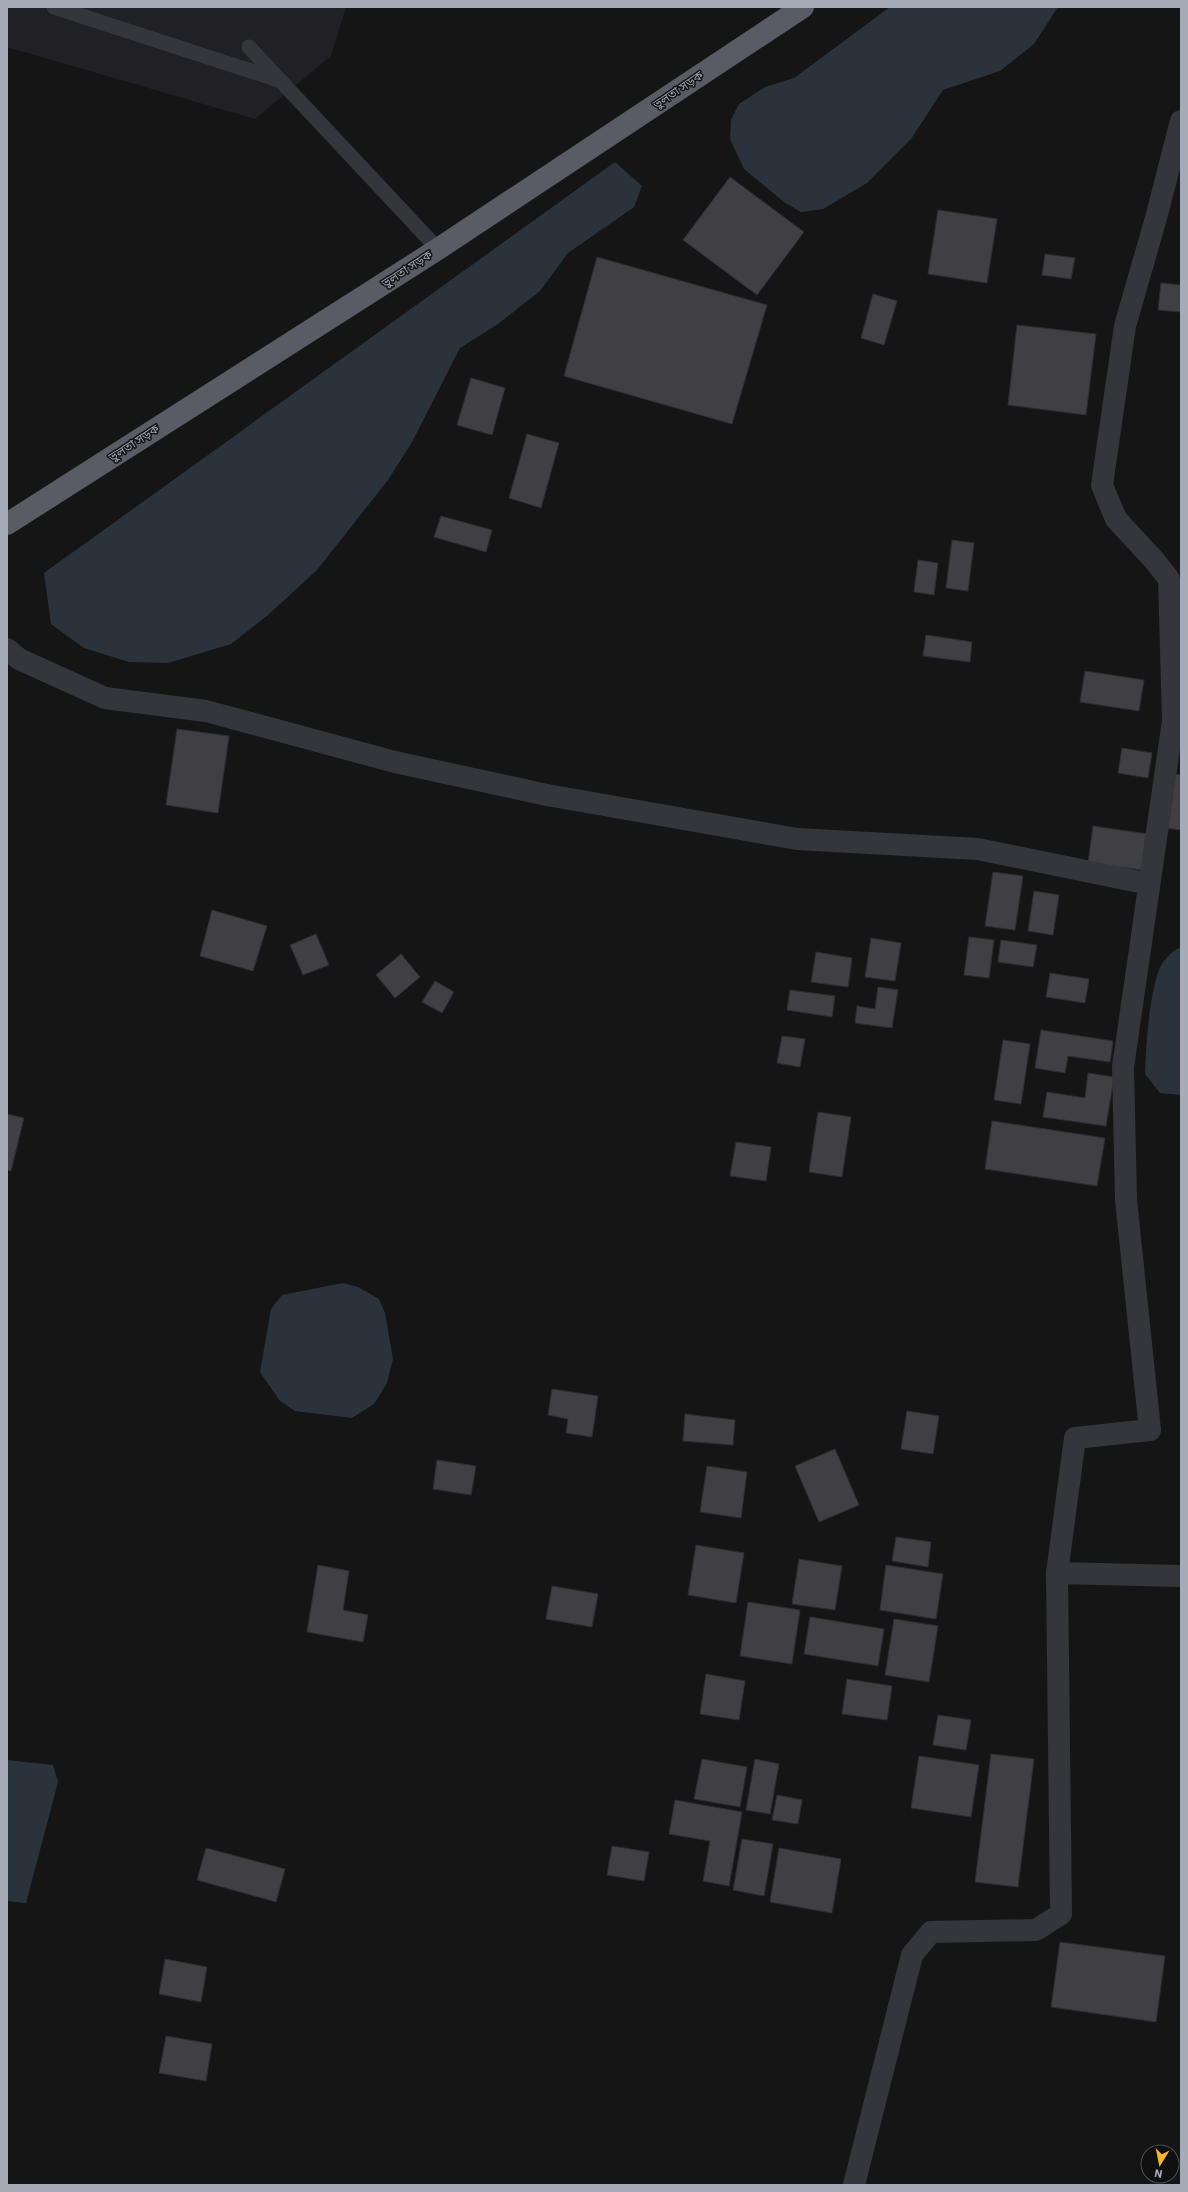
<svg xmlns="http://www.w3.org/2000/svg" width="1188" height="2192" font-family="'IBM Plex Sans','Noto Sans Bengali',sans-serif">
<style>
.built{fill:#212024}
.water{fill:#2a333b}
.building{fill:#3f3f44;stroke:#2f2e33}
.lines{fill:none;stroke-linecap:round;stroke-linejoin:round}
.service{stroke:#35363c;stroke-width:15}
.minor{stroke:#35363c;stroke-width:22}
.trunk{stroke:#595c64;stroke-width:22}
.labels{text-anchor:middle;stroke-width:3;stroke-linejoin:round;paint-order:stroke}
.street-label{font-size:12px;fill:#a6abb7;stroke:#101011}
</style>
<rect width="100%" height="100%" fill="#151516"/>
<path class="built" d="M 7,7 L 346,7 L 331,56 L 255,119 L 7,47 Z"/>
<g class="water">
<path d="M 890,7 L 1058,7 L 1034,44 L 1000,71 L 943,90 L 911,139 L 867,183 L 823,209 L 801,212 L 784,202 L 744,169 L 730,139 L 731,120 L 739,104 L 765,87 L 794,78 Z"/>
<path d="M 615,162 L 642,186 L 634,207 L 568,253 L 540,291 L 498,324 L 460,348 L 412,442 L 388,480 L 317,570 L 268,615 L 231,644 L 168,663 L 129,662 L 84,648 L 51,624 L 44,573 Z"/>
<path d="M 1181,947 L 1181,1095 L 1160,1093 L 1145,1074 C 1146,1046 1149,999 1158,973 C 1161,962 1171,951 1181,947 Z"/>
<path d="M 343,1283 L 358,1287 L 379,1299 L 385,1313 L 393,1359 L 387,1383 L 374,1404 L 352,1418 L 295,1411 L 280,1401 L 260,1372 L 271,1309 L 282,1295 Z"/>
<path d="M 7,1760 L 53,1765 L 58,1782 L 26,1903 L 7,1901 Z"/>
</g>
<g class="building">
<path d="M 730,177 L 804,232 L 757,295 L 683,240 Z"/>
<path d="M 938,210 L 997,219 L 987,283 L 928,274 Z"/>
<path d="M 1045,254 L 1075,258 L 1071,279 L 1042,275 Z"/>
<path d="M 597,257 L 767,305 L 732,424 L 564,376 Z"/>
<path d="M 1161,283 L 1181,285 L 1181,312 L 1158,310 Z"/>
<path d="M 873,294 L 897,301 L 884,345 L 861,338 Z"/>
<path d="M 1017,325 L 1096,334 L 1086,415 L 1008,405 Z"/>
<path d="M 471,378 L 505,388 L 492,435 L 457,425 Z"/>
<path d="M 527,434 L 559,443 L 541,508 L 509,498 Z"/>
<path d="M 441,516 L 492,530 L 486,552 L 434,537 Z"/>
<path d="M 952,540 L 974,543 L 968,591 L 946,588 Z"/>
<path d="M 918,560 L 938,563 L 934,595 L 914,592 Z"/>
<path d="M 926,635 L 972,642 L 970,662 L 923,656 Z"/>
<path d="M 1085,671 L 1144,680 L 1139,711 L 1080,702 Z"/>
<path d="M 177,729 L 229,736 L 218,813 L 166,805 Z"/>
<path d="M 1122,748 L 1152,753 L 1148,778 L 1118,773 Z"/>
<path d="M 1174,774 L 1181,775 L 1181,830 L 1166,828 Z"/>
<path d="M 1093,826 L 1148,834 L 1142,870 L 1088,863 Z"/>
<path d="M 993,872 L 1023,876 L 1015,930 L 985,926 Z"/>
<path d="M 1034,891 L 1059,895 L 1053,935 L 1028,931 Z"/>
<path d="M 212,910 L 267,926 L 253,971 L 200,956 Z"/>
<path d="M 316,934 L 329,965 L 303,975 L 290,945 Z"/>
<path d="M 969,937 L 994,940 L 989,978 L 964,975 Z"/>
<path d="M 871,938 L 901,943 L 895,981 L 865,977 Z"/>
<path d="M 1001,940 L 1037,945 L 1033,967 L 998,962 Z"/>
<path d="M 816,952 L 852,958 L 848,987 L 811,982 Z"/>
<path d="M 401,954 L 420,977 L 395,998 L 376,975 Z"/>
<path d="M 1050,973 L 1089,979 L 1085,1003 L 1046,997 Z"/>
<path d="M 435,981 L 454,992 L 442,1013 L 422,1002 Z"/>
<path d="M 878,987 L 898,990 L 892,1028 L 855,1023 L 857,1006 L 875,1009 Z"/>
<path d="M 790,990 L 835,996 L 832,1017 L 787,1010 Z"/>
<path d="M 1041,1030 L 1113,1041 L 1110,1062 L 1068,1056 L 1065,1073 L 1035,1068 Z"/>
<path d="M 782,1036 L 805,1039 L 800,1067 L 777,1063 Z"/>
<path d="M 1003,1040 L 1030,1044 L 1021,1104 L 994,1100 Z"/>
<path d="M 1088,1073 L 1114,1077 L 1106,1126 L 1043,1117 L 1047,1092 L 1085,1098 Z"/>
<path d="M 818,1112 L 851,1117 L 842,1177 L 809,1172 Z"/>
<path d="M 7,1114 L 24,1118 L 11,1171 L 7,1170 Z"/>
<path d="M 992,1121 L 1105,1138 L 1097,1186 L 985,1169 Z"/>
<path d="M 736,1142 L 771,1147 L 766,1181 L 730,1176 Z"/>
<path d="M 552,1389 L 598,1396 L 592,1437 L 566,1433 L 568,1419 L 548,1415 Z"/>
<path d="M 907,1411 L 939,1416 L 933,1454 L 901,1449 Z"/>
<path d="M 685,1414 L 735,1420 L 733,1445 L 683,1441 Z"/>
<path d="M 835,1449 L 859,1505 L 819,1522 L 795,1466 Z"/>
<path d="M 437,1460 L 476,1466 L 471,1495 L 433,1489 Z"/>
<path d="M 707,1466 L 747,1472 L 741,1518 L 700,1512 Z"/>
<path d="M 896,1537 L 931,1542 L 928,1567 L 892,1561 Z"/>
<path d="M 696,1545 L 744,1553 L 736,1603 L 688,1595 Z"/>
<path d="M 799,1559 L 842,1566 L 835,1610 L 792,1604 Z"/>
<path d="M 318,1565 L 349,1571 L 343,1610 L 368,1615 L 363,1642 L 307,1632 Z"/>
<path d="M 886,1565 L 943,1574 L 936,1619 L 880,1610 Z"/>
<path d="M 552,1586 L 598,1594 L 592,1627 L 546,1619 Z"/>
<path d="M 748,1602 L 800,1610 L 792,1664 L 740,1656 Z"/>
<path d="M 810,1617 L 884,1629 L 878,1666 L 804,1654 Z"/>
<path d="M 894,1619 L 938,1626 L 929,1682 L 885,1675 Z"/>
<path d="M 706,1674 L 745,1681 L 739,1720 L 700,1714 Z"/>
<path d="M 847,1679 L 892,1686 L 887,1720 L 842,1714 Z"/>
<path d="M 938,1715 L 971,1720 L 966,1750 L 933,1745 Z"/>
<path d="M 991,1754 L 1034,1759 L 1018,1887 L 975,1882 Z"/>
<path d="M 919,1756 L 979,1765 L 971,1817 L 911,1808 Z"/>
<path d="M 702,1759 L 747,1767 L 740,1807 L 694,1799 Z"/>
<path d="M 755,1759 L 779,1764 L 770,1814 L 746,1810 Z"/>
<path d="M 777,1795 L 802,1800 L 798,1824 L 772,1820 Z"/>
<path d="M 675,1800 L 742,1812 L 729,1886 L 703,1881 L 710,1841 L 669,1834 Z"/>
<path d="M 742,1839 L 773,1844 L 764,1896 L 733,1890 Z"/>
<path d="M 612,1846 L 649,1852 L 644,1881 L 607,1875 Z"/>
<path d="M 206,1848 L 285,1869 L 276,1902 L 197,1880 Z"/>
<path d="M 779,1848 L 841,1859 L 832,1913 L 770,1902 Z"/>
<path d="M 1060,1942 L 1165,1956 L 1156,2022 L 1051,2007 Z"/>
<path d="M 165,1959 L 207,1967 L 201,2002 L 159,1994 Z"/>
<path d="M 166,2036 L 212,2044 L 206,2081 L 159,2073 Z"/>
</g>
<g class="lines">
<g class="service">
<path d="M 54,7 L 279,80"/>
<path d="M 249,47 L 438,249"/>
</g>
<g class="minor">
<path d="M 7,649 L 19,659 L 105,698 L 206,711 L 395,762 L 547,795 L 797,839 L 978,849 L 1149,884"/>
<path d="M 1057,1573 L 1181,1576"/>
<path d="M 854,2185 L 912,1955 L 931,1932 L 1036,1930 L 1061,1914 L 1057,1573 L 1075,1438 L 1150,1430 L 1126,1200 L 1123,1067 L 1173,721 L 1169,579 L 1154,560 L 1116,519 L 1102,485 L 1125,326 L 1156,218 L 1181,121"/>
</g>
<path class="trunk" d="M 7,524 L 438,249 L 803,7"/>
</g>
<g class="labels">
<g class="street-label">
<text transform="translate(678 90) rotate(-34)" y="4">ভুলতা সড়ক</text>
<text transform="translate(407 269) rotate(-33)" y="4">ভুলতা সড়ক</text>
<text transform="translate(134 443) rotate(-33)" y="4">ভুলতা সড়ক</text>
</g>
</g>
<rect width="1188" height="2192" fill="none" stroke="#a6abb7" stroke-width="16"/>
<g transform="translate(1160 2164) rotate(190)"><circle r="19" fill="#101011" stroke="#4c4e53"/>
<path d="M0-3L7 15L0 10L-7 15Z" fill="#f8b62b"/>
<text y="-6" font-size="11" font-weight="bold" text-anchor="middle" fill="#a6abb7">N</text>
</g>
</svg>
